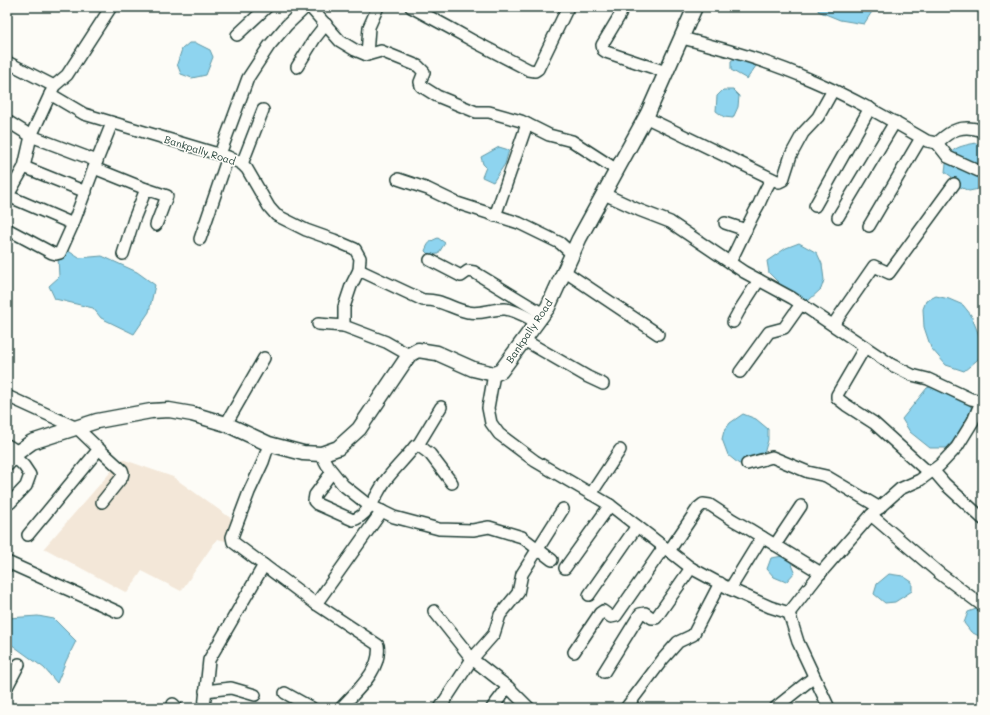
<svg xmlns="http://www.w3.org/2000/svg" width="990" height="715" font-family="Mali,sans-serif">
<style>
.built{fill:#f3e7d8}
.water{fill:#8ed4ef;stroke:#6298a4}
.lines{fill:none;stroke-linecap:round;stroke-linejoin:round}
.minor-casing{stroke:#1f3d34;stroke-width:14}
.tertiary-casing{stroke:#1f3d34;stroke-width:17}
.minor{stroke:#fdfcf7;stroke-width:11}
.tertiary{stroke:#fdfcf7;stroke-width:14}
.labels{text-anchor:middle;stroke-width:3.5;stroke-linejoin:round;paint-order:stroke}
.street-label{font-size:10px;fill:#1f3d34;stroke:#fdfcf7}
</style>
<rect width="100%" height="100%" fill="#fdfcf7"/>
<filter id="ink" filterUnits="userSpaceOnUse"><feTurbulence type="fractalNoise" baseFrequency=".025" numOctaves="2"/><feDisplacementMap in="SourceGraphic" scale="8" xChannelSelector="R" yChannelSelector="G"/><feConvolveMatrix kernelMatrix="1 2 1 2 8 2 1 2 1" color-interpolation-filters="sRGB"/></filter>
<g filter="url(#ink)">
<path class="built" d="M 122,459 L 173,477 L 232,519 L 226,541 L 217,539 L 181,591 L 142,571 L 127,593 L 44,548 Z"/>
<g class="water">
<path d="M 819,7 L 875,7 L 864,24 L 840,20 L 818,11 Z"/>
<path d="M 189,43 L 196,43 L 210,50 L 213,57 L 206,75 L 192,78 L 181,74 L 177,64 L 182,49 Z"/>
<path d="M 738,56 L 758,63 L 747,79 L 731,70 L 731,61 Z"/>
<path d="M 723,90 L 733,90 L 739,96 L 738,107 L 733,118 L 724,117 L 716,111 L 717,96 Z"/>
<path d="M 976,143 L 983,146 L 983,183 L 979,189 L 969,191 L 958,186 L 952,177 L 945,172 C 947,149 955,147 976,143 Z"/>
<path d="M 499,147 L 509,150 L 505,164 L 493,182 L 482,177 L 486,167 L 483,164 L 481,157 Z"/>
<path d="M 438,238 L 445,243 L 438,254 L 429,255 L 425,251 C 428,243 430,241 438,238 Z"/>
<path d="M 799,243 L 817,253 L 822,264 L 824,280 L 821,289 L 808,301 L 787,291 L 769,273 L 767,261 L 786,248 Z"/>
<path d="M 67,250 L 79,258 L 102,256 L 137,272 L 155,285 L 149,312 L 134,334 L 101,318 L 93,308 L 55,299 L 49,286 L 59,277 L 58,257 Z"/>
<path d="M 936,296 L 949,299 L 963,305 L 971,315 L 982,343 L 982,356 L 964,371 L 946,365 L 931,348 L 924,327 L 923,309 L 926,301 Z"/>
<path d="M 935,385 L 967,400 L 972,409 L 959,434 L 947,448 L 930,448 L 910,432 L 902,419 L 927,388 Z"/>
<path d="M 743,414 L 756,419 L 768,429 L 768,440 L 763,457 L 739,464 L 728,455 L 722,439 L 724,431 L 730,423 Z"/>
<path d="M 783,556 L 791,562 L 795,572 L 786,582 L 774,577 L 767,569 L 771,558 Z"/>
<path d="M 889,574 L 903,576 L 912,582 L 912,591 L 895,602 L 885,603 L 874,594 L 877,584 Z"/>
<path d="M 979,608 L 983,610 L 983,638 L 971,632 L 964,623 L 968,612 Z"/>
<path d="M 38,616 L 54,619 L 76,641 L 66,661 L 57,683 L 44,668 L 8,642 L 7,640 L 7,620 L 8,618 Z"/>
</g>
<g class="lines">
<defs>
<g id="minor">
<path d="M 310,7 L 340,41 L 355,50 L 367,55 L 381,51 L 418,66 L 424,72 L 420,82 L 421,86 L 437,96 L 476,112 L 489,112 L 521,121 L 549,135 L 572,141 L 617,170"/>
<path d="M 411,7 L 450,28 L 475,42 L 529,70 L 535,71 L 538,69 L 568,7"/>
<path d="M 622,7 L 620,15 L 602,45 L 603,50 L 606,52 L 666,72"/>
<path d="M 237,35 L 267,7"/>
<path d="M 682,38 C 726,49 769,61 811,80 C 851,97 889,119 927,141 L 937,143 C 952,129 963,124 983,131"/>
<path d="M 367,55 L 369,27 L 378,7"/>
<path d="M 7,62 L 54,86"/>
<path d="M 297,67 L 315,38 L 326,24"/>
<path d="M 50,94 L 84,114 L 228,157 L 242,164 L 247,169 L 269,207 L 276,215 L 306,230 L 334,240 L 355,249 L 360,258 L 359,270 L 351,286 L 344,307 L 344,326 L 386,342 L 409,355"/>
<path d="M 645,117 L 779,182 L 783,180 L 791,155 L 803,133 L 818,117 L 833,90"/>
<path d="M 7,121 L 31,136 L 97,161"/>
<path d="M 112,123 L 94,168 L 146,189 L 167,196 L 156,225"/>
<path d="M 937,143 L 948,157 L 983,173"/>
<path d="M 220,154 L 248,78 L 269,46 L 287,25 L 306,7"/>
<path d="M 242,164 L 263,110"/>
<path d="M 24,167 L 86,192"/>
<path d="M 398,179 L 428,189 L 457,203 L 519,223 L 560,243 L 572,254"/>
<path d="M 604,194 L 639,210 L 670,222 L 744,272 L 792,298 L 892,365 L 912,375 L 928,379 L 971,399 L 983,401"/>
<path d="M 8,196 L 73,224"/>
<path d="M 7,197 L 24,167 L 31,136 L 54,86 L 67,75 L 111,7"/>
<path d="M 815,206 L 870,108"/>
<path d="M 495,216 L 527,124"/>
<path d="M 838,217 L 895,122"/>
<path d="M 725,223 L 746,230"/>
<path d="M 869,226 L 921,138"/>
<path d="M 7,229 L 52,253 L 56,254 L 60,253 L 73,224 L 94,168"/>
<path d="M 200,239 L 228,157"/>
<path d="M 123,254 L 134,219 L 146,189"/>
<path d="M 430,260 L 461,276 L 468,271 L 474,272 L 543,314"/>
<path d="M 730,262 C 740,243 748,223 759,204 C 763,195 766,187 772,179"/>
<path d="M 359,270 L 423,300 C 441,299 452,309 468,312 C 481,315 493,308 505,309 C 516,310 527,317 536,322"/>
<path d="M 564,271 L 658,334"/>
<path d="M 733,322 L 739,311 L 759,280"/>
<path d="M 318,324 L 344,326"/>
<path d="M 833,325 L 874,266 L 889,273 L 954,184"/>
<path d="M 524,340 L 588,377 L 603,384"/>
<path d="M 865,347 L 837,395 L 837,398 L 846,405 L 874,423 L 929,473"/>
<path d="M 740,372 L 769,332 L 784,328 L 801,304"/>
<path d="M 494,374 L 488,408 L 491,423 L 499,434 L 535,461 L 610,505 L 691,568 L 730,589 L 770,607 L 789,613"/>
<path d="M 7,396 L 77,428 L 99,449 L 28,535"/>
<path d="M 226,424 L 264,358"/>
<path d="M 269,444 L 263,462 L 249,492 L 232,537 L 233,542 L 316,604 L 378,645 C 382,670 357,690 341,708"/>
<path d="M 7,445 L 18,452"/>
<path d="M 418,445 L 441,407"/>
<path d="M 99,449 L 122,470 L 123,473 L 122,477 L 102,502"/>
<path d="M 321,454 L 327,465 L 343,485 L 367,504 L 394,517 L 439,529 L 473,530 L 489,527 L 522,537 L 552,560"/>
<path d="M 747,464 L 772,457 L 808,472 L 826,476 L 880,508"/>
<path d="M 933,470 L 945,484 L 983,519"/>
<path d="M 332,472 L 315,495 L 314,501 L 317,504 L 353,520 C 370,515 376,493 386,480 C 395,468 406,458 415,446 L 418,445 L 430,454 L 452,483"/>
<path d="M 591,494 L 620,450"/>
<path d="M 10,503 L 26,486 L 30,475 L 24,466 L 14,456"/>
<path d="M 871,515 L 939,573 L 983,606"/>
<path d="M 775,545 L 801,506"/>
<path d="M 669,551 L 698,508 L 703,504 L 710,505 L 733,520 L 749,529 L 821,573"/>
<path d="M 7,562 L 118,612"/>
<path d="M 565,568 L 610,505"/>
<path d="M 730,589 L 762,537"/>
<path d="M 589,595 L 637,526"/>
<path d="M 316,604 L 382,511"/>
<path d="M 434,611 L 472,659 L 508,687 L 529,708"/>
<path d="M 789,613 L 818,576 L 871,515 L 900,489 L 920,480 L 940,465 L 957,447 L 973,421 L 983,397"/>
<path d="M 789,613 L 798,642 L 829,708"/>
<path d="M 574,652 L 600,613 L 603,611 L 611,617 L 616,616 L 664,547"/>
<path d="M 604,672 L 640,614 L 645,613 L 652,618 L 656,618 L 691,568"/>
<path d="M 7,687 L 19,664"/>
<path d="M 205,691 L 231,688 L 255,695"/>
<path d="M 285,693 L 312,708"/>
<path d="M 173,704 L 177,708"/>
<path d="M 204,708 L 209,660 L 264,565"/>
<path d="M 440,708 L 472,659 L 494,634 L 500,615 L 518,593 L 522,574 L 563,509"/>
<path d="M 492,708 L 508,687"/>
<path d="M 626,708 L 663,659 L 678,642 L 693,635 L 720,583"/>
<path d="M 775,708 L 814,677"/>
</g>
<path id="tertiary" d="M 7,464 L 18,452 L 32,442 L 97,421 L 151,411 L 169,410 L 192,414 L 226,424 L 269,444 L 303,453 L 321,454 L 338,448 L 359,429 L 409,355 L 418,350 L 437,353 L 473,369 L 494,374 L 501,371 L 548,307 L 579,239 L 648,113 L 695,7"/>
</defs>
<use href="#minor" class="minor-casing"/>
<use href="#tertiary" class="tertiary-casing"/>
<use href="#minor" class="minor"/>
<use href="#tertiary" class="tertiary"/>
</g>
</g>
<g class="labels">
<g class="street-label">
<text transform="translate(200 150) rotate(18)" y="4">Bankpally Road</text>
<text transform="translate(529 331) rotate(-56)" y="4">Bankpally Road</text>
</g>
</g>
<rect width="990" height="715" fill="none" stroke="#fdfcf7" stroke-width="24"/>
<rect x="12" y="12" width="966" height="691" fill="none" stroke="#1f3d34" stroke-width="1.5" filter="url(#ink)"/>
</svg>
